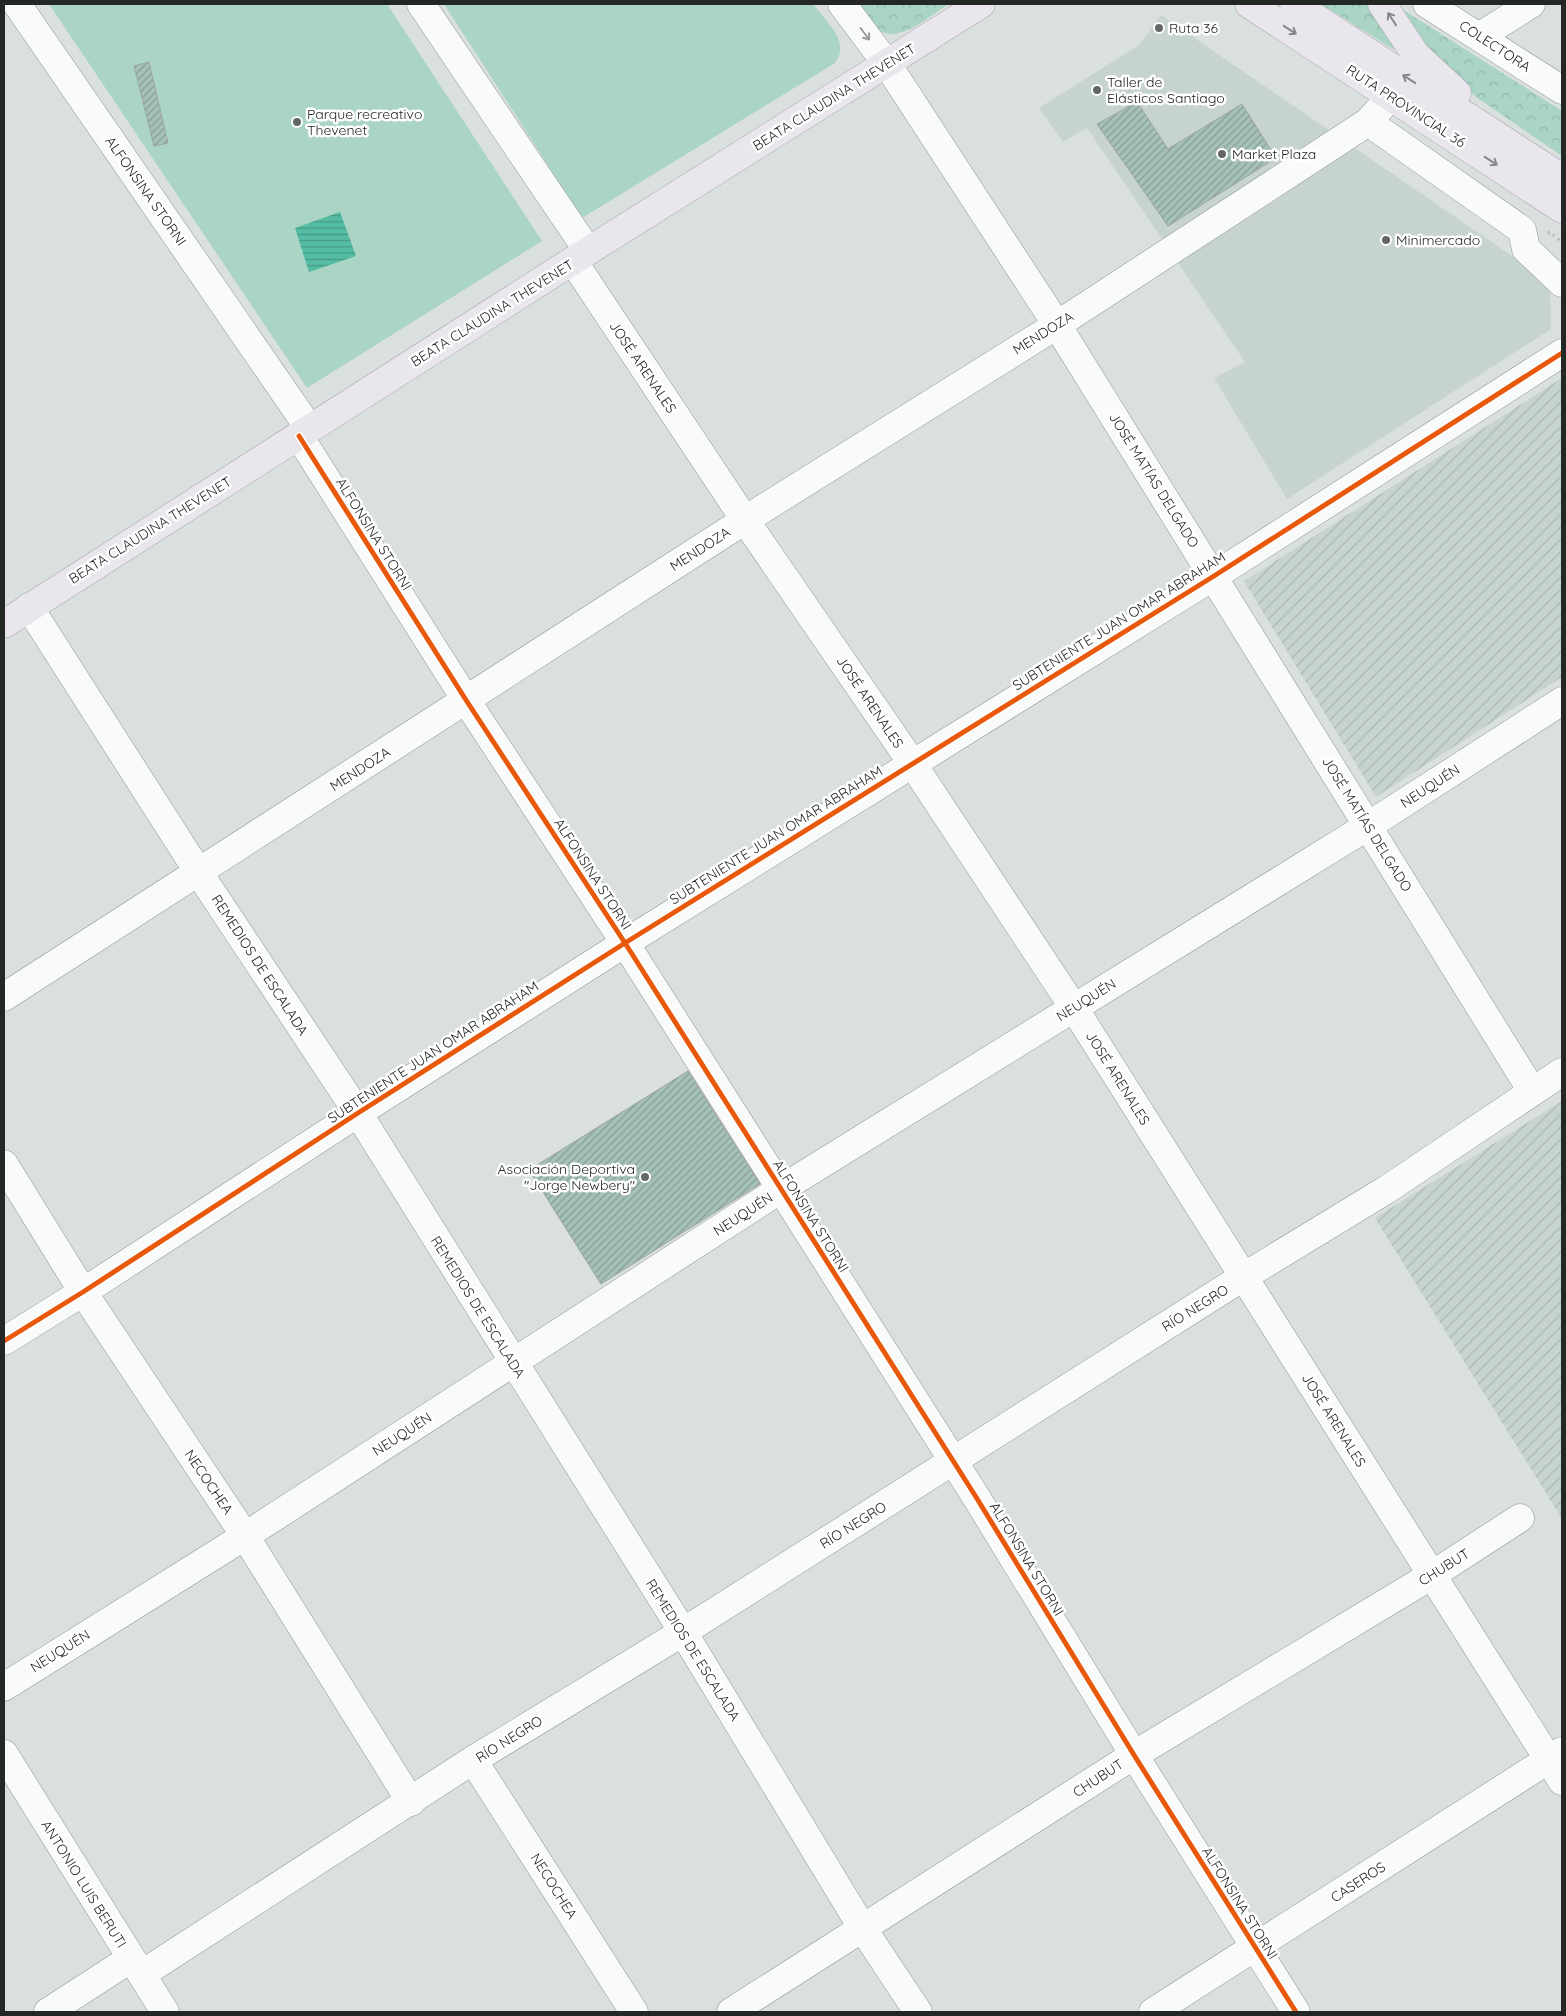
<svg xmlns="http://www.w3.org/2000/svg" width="1566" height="2016" font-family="Quicksand,sans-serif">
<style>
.built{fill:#c7d4ce}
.industrial{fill:url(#industrial-furrows)}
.grass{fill:#aad5c5}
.park{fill:url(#park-crowns)}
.water{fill:url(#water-rules)}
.building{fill:url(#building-hatch);stroke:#9fa3a1}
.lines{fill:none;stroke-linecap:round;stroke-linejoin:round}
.minor-casing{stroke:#939796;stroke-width:29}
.major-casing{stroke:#a8a5b0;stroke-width:29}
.path{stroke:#bbbfbd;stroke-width:3;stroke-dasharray:2.5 4;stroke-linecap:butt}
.minor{stroke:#f9fafa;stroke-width:28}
.major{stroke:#e9e7ed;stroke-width:28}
.cycleway-casing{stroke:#fff;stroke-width:8}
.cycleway{stroke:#e8590c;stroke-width:5}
.oneway{stroke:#86878a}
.oneway2{stroke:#999b9b}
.poi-dot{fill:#636866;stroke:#fff;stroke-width:2}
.labels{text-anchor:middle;stroke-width:5;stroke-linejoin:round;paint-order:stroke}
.poi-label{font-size:14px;fill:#232726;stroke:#fff;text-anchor:start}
.street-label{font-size:14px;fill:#232726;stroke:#fff}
</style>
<defs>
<pattern id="industrial-furrows" width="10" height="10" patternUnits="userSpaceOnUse" patternTransform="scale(1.25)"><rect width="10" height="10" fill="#c7d4ce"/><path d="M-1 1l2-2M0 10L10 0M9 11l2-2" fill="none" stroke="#abb6b1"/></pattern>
<pattern id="park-crowns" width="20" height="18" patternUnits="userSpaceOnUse" patternTransform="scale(1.25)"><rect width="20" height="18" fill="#aad5c5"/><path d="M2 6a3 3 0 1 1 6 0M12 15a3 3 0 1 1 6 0" fill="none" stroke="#92b7a9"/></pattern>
<pattern id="water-rules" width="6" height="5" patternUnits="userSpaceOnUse" patternTransform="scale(1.25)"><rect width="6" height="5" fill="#54bca2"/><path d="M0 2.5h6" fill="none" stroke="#459984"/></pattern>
<pattern id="building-hatch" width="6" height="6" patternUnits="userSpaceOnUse" patternTransform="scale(1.25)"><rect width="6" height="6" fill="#a5c1b8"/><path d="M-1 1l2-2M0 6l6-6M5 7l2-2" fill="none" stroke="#869d95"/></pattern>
</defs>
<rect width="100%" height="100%" fill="#dae0dd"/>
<path class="built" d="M 1161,15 L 1550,282 L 1551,329 L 1287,499 L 1214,378 L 1245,362 L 1087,128 L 1063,142 L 1039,108 L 1139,45 Z"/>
<g class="industrial">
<path d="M 1562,378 L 1562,677 L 1376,797 L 1244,581 Z"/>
<path d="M 1562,1101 L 1562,1519 L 1375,1218 Z"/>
</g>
<g class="grass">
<path d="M 49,4 L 387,4 L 542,241 L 307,388 Z"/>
<path d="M 444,4 L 813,4 C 826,21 851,42 835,63 L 582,218 Z"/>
</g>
<g class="park">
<path d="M 856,4 L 949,4 C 930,15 898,47 876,28 C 868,21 862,11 856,4 Z"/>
<path d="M 1321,4 L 1372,4 L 1396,48 L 1393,49 Z"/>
<path d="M 1394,4 L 1562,111 L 1562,156 L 1479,99 L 1439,67 Z"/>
</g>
<path class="water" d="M 340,212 L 356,256 L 309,272 L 295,228 Z"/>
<g class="building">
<path d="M 149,62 L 168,143 L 154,146 L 134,66 Z"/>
<path d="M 1137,102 L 1168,149 L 1242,104 L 1276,158 L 1168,226 L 1097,124 Z"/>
<path d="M 688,1071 L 760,1184 L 601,1284 L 529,1170 Z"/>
</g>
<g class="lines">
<defs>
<g id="minor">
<path d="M 17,4 L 309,428"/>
<path d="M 421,4 L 588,251"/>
<path d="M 842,4 L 887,64 L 1057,325 L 1532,1091"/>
<path d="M 1427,4 L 1562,90"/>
<path d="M 1480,36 L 1531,4"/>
<path d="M 1368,122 L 1522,230 L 1526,249 L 1562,283"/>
<path d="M 573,261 L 745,520 L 912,763 L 1074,1008 L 1562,1781"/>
<path d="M 299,436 L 466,700 L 625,943 L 781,1189 L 976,1497 L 1134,1755 L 1296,2012"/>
<path d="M 29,607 L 199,873 L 358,1113 L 683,1632 L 863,1929 L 918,2012"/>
<path d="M 4,997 L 745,520 L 1057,325 L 1368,122 L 1391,96"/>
<path d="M 4,1164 L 83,1292 L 245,1536 L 411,1802"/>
<path d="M 4,1341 L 83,1292 L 358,1113 L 625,943 L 1214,576 L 1562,353"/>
<path d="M 4,1687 L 245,1536 L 781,1189 L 1368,826 L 1562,701"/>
<path d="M 4,1754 L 165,2012"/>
<path d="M 473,1760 L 634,2012"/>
<path d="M 142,1974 L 473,1760 L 683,1632 L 1243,1277 L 1386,1190 L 1562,1072"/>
<path d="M 48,2012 L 130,1959"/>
<path d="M 731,2012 L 1134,1755 L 1432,1575 L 1520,1518"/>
<path d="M 1153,2012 L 1562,1751"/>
</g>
<g id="major">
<path d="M 1249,4 L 1562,209"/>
<path d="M 1294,4 L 1562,178"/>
<path d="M 1382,4 L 1416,55 L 1457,93"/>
<path d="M 4,624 L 588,251 L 981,4"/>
</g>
</defs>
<use href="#minor" class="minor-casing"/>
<use href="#major" class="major-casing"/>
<path class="path" d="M 1548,234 L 1549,232 L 1562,242"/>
<use href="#minor" class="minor"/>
<use href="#major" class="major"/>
<defs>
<g id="cycleway">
<path d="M 299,436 L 466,700 L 625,943 L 781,1189 L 976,1497 L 1134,1755 L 1296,2012"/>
<path d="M 4,1341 L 83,1292 L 358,1113 L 625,943 L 1214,576 L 1562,353"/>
</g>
</defs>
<use href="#cycleway" class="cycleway-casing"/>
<use href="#cycleway" class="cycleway"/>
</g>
<defs><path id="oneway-shaft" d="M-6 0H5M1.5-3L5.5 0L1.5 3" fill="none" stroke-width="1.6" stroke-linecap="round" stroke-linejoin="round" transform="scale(1.25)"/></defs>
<g class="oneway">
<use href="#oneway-shaft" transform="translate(1392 19) rotate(-123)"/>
<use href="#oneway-shaft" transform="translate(1290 30) rotate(33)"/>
<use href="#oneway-shaft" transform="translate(1409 79) rotate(-147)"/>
<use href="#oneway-shaft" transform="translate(1491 161) rotate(33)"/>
</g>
<use class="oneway2" href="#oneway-shaft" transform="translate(865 34) rotate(53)"/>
<g class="poi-dot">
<circle cx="1159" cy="28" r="5"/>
<circle cx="1097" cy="90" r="5"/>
<circle cx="297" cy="122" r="5"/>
<circle cx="1222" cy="154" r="5"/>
<circle cx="1386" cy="240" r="5"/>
<circle cx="645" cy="1177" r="5"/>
</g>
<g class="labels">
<g class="poi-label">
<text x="1169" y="33">Ruta 36</text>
<text x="1107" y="87">Taller de<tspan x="1107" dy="16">Elásticos Santiago</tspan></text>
<text x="307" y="119">Parque recreativo<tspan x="307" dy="16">Thevenet</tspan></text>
<text x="1232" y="159">Market Plaza</text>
<text x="1396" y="245">Minimercado</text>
<text x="635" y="1174" text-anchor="end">Asociación Deportiva<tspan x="635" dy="16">"Jorge Newbery"</tspan></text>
</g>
<g class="street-label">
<text transform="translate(1495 46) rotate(33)" y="5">COLECTORA</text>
<text transform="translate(834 97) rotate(-32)" y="5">BEATA CLAUDINA THEVENET</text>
<text transform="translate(1406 106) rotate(33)" y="5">RUTA PROVINCIAL 36</text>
<text transform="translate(146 191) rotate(55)" y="5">ALFONSINA STORNI</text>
<text transform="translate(492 313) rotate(-32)" y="5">BEATA CLAUDINA THEVENET</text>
<text transform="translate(1043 333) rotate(-32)" y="5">MENDOZA</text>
<text transform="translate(643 367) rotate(56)" y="5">JOSÉ ARENALES</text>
<text transform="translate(1154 480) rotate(58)" y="5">JOSÉ MATÍAS DELGADO</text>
<text transform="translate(150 530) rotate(-32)" y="5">BEATA CLAUDINA THEVENET</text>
<text transform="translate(374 534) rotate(58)" y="5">ALFONSINA STORNI</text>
<text transform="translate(700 549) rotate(-33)" y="5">MENDOZA</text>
<text transform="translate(1119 621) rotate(-32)" y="5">SUBTENIENTE JUAN OMAR ABRAHAM</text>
<text transform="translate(870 702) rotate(56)" y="5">JOSÉ ARENALES</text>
<text transform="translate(360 769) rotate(-33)" y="5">MENDOZA</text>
<text transform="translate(1430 786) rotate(-33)" y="5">NEUQUÉN</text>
<text transform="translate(1367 824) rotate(58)" y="5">JOSÉ MATÍAS DELGADO</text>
<text transform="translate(776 835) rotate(-32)" y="5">SUBTENIENTE JUAN OMAR ABRAHAM</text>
<text transform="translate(593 874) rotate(57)" y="5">ALFONSINA STORNI</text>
<text transform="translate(260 965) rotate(57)" y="5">REMEDIOS DE ESCALADA</text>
<text transform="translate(1086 1000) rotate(-32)" y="5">NEUQUÉN</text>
<text transform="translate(433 1052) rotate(-33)" y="5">SUBTENIENTE JUAN OMAR ABRAHAM</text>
<text transform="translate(1118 1078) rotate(58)" y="5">JOSÉ ARENALES</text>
<text transform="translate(743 1214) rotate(-33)" y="5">NEUQUÉN</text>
<text transform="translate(811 1216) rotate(58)" y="5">ALFONSINA STORNI</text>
<text transform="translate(478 1307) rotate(58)" y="5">REMEDIOS DE ESCALADA</text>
<text transform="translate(1195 1308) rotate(-32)" y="5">RÍO NEGRO</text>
<text transform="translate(1334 1420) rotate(58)" y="5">JOSÉ ARENALES</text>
<text transform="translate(402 1434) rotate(-33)" y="5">NEUQUÉN</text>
<text transform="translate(209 1482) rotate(56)" y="5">NECOCHEA</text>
<text transform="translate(853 1525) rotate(-32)" y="5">RÍO NEGRO</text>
<text transform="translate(1027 1559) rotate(59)" y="5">ALFONSINA STORNI</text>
<text transform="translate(1444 1567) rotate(-32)" y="5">CHUBUT</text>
<text transform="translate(693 1650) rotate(58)" y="5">REMEDIOS DE ESCALADA</text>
<text transform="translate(60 1651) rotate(-32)" y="5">NEUQUÉN</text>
<text transform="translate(509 1739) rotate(-32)" y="5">RÍO NEGRO</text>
<text transform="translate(1098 1778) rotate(-33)" y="5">CHUBUT</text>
<text transform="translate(1358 1882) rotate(-33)" y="5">CASEROS</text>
<text transform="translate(84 1884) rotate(58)" y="5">ANTONIO LUIS BERUTI</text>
<text transform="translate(554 1886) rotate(58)" y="5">NECOCHEA</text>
<text transform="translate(1240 1903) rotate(58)" y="5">ALFONSINA STORNI</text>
</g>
</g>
<rect width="1566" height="2016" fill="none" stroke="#232726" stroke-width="10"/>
</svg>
